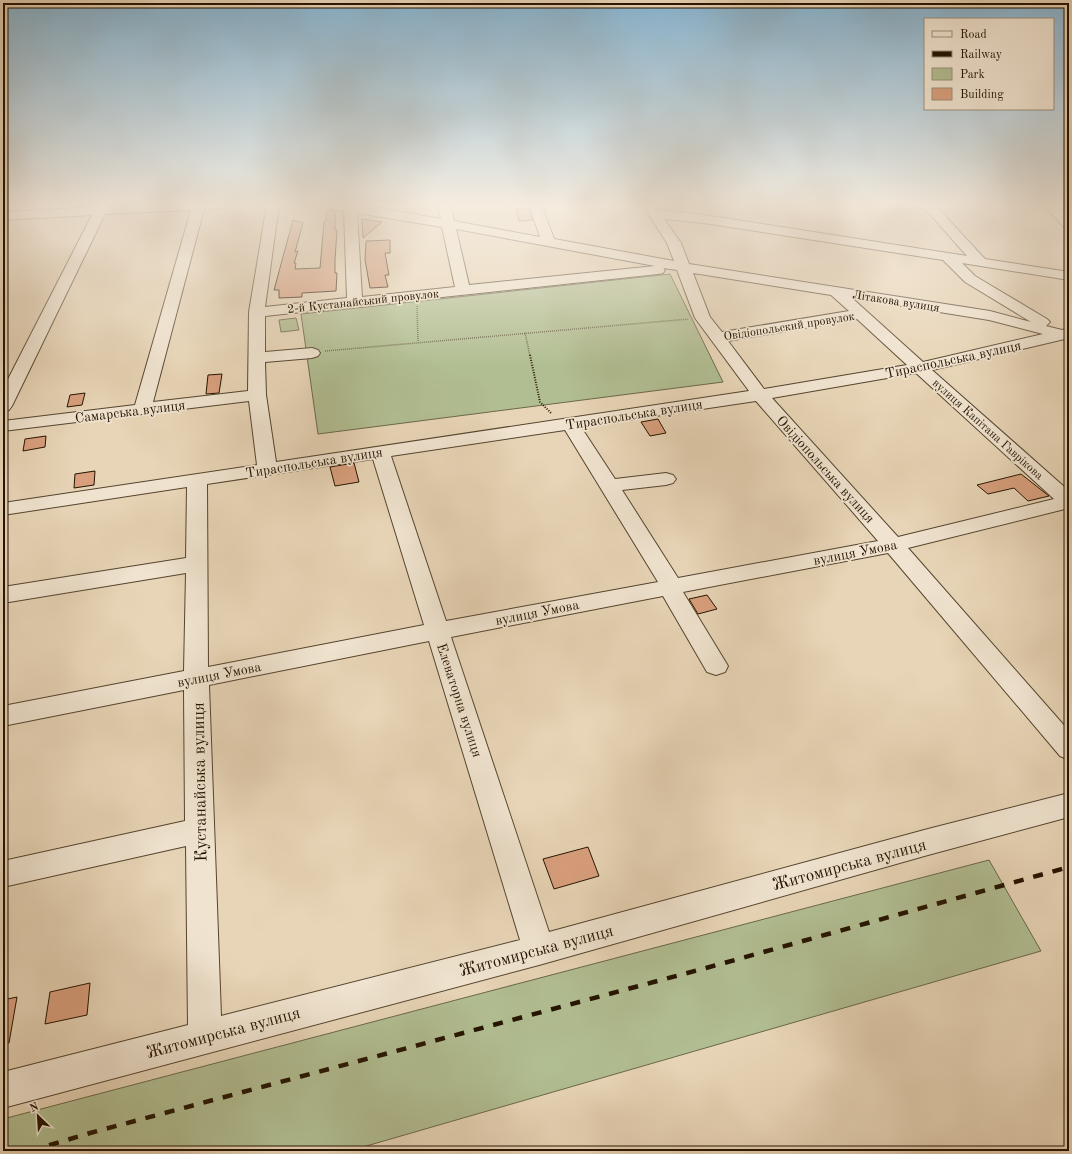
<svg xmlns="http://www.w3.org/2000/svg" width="1072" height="1154" font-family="'Old Standard TT',serif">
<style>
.green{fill:#b1be92;stroke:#6a6849}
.building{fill:#daa07e;stroke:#241300}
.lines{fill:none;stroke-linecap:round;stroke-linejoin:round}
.minor-casing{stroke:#55442e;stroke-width:2}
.path-far1{stroke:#241300;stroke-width:1.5;stroke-dasharray:0.5 1.5;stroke-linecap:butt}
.path{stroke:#241300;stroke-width:2;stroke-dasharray:1 1.5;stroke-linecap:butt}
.minor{fill:#f0e4d0;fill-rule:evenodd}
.rail{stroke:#241300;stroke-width:4.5;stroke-dasharray:10 10;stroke-linecap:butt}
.labels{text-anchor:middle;stroke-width:3.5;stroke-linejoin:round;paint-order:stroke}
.far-street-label{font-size:12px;fill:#241300;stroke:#f0e4d0}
.street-label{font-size:14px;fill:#241300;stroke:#f0e4d0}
.near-street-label{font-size:17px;fill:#241300;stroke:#f0e4d0}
</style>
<rect width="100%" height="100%" fill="#e8d5b7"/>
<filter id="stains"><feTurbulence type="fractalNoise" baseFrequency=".005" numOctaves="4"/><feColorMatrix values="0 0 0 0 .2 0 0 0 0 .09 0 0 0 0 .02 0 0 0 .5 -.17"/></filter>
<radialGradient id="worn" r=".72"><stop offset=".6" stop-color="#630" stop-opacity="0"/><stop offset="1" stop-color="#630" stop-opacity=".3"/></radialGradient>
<g class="green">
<path d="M 670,274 L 723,382 L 318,434 L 301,314 Z"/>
<path d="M 296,318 L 299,330 L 281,332 L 279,320 Z"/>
<path d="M 989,860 L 1041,951 L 349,1151 L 3,1151 L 3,1119 Z"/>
</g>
<g class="building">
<path d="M 529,208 L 533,220 L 519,221 L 516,209 Z"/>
<path d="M 327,210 L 335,211 L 335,230 L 337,230 L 335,260 L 335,273 L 337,273 L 336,291 L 302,293 L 302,297 L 279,298 L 279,290 L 274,290 L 293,220 L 303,223 L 295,252 L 298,251 L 294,263 L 296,263 L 295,269 L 320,268 L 324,222 L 326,221 Z"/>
<path d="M 362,219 L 382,222 L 363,238 Z"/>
<path d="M 390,240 L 390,253 L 385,253 L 389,275 L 385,275 L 388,287 L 370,288 L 365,260 L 366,241 Z"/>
<path d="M 222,374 L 219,393 L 206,394 L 208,375 Z"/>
<path d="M 85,393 L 82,405 L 67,407 L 70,395 Z"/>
<path d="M 658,419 L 666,433 L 650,436 L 641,422 Z"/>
<path d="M 46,436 L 45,447 L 23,451 L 25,439 Z"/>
<path d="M 354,463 L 359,482 L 335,486 L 330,467 Z"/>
<path d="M 95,471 L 94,485 L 74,488 L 75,474 Z"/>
<path d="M 1021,474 L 1049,496 L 1028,501 L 1014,488 L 988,494 L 977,485 Z"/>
<path d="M 707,595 L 717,609 L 698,614 L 689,599 Z"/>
<path d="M 588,847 L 599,876 L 554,889 L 543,859 Z"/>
<path d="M 90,983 L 87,1015 L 45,1024 L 50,992 Z"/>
<path d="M 17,997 L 9,1043 L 3,1043 L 3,1000 Z"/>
</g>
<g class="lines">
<defs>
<g id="minor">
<path d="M 98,204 L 110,204 L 109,207 L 152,204 L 233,204 L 231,207 L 204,209 L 153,402 L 248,391 L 249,312 L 267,204 L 279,204 L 265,307 L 347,298 L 344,211 L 321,207 L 319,204 L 356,204 L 441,219 L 438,204 L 450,204 L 454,221 L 540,237 L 529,204 L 541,204 L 554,239 L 674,261 L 667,243 L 642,204 L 654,204 L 659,210 L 704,215 L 967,256 L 921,204 L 934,204 L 985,259 L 1069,272 L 1069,280 L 962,263 L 975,276 L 1047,319 L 1050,322 L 1046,326 L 1062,330 L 1069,328 L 1069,338 L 932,370 L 1069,491 L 1069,508 L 908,548 L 1069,731 L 1069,760 L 1060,756 L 888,553 L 683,592 L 728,666 L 725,672 L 716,675 L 707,672 L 663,596 L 451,637 L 549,932 L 928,829 L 1069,793 L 1069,817 L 928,855 L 539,965 L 3,1108 L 3,1072 L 188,1025 L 186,846 L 3,887 L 3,861 L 185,821 L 184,690 L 3,726 L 3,706 L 184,671 L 186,573 L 3,603 L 3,587 L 186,558 L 187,487 L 3,515 L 3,503 L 257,465 L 249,401 L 3,431 L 3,421 L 135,405 L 191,210 L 105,214 L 12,406 L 9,410 L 3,411 L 3,389 L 92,215 L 3,220 L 3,212 L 96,207 ZM 357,213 L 442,227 L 455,287 L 362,297 ZM 664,219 L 704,223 L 943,260 L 965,282 L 1031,322 L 990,311 L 689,264 L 681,243 ZM 456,229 L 655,266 L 469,285 ZM 663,268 L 677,270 L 695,318 L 749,391 L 276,462 L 266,395 L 265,362 L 312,358 L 318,356 L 320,353 L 318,350 L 312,348 L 265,352 L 265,316 L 658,274 L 663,273 L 665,270 ZM 693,273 L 831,295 L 849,311 L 722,332 L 710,317 ZM 852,298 L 989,320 L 1043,334 L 923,362 ZM 857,319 L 907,365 L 764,389 L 728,341 ZM 916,373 L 1054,499 L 898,537 L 772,398 ZM 756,401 L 878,541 L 678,578 L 622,490 L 666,485 L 673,483 L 676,479 L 673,475 L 666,473 L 615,479 L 581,427 ZM 565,430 L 658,582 L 446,621 L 391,456 ZM 373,459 L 424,625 L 208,667 L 207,484 ZM 429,641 L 520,940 L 221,1016 L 209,685 Z"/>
<path d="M 1042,204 L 1055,204 L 1069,217 L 1069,228 L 1064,227 Z"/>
</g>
</defs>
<use href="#minor" class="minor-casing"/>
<g class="path-far1">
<path d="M 417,306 L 418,342"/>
<path d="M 525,333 L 530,356"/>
<path d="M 325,351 L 689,319"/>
</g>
<path class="path" d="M 530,355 L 540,402 L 552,414"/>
<use href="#minor" class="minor"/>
<path class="rail" d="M 30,1151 L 90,1133 L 706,968 L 1069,867"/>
</g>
<linearGradient id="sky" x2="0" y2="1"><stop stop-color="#88b6d3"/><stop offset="0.56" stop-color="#f5ecdf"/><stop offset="1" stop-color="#f5ecdf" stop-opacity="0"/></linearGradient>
<rect width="1072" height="366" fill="url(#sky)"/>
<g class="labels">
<g class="far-street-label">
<text transform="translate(363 301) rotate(-6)" y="4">2-й Кустанайський провулок</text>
<text transform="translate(896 301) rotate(9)" y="4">Літакова вулиця</text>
<text transform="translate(789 326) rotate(-9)" y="4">Овідіопольский провулок</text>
<text transform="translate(988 429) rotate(42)" y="4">вулиця Капітана Гаврікова</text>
</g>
<g class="street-label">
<text transform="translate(953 359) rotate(-12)" y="5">Тираспольська вулиця</text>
<text transform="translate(130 411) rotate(-7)" y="5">Самарська вулиця</text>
<text transform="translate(634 414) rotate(-9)" y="5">Тираспольська вулиця</text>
<text transform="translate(314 462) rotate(-9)" y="5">Тираспольська вулиця</text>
<text transform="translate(826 469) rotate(48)" y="5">Овідіопольська вулиця</text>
<text transform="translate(855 552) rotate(-11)" y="5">вулиця Умова</text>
<text transform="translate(537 612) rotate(-11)" y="5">вулиця Умова</text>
<text transform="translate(219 674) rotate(-11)" y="5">вулиця Умова</text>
<text transform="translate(460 700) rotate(72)" y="5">Елеваторна вулиця</text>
</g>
<g class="near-street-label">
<text transform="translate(199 782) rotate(-91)" y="6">Кустанайська вулиця</text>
<text transform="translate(849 864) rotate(-15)" y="6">Житомирська вулиця</text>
<text transform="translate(536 950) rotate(-15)" y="6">Житомирська вулиця</text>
<text transform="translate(223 1032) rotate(-15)" y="6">Житомирська вулиця</text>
</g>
</g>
<rect width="1072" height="1154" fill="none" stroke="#e8d5b7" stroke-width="16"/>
<rect x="4" y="4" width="1064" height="1146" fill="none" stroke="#241300" stroke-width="2"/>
<rect x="8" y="8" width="1056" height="1138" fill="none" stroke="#241300"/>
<rect x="924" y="18" width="130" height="92" fill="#f0e4d0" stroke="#9e907d"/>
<rect x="932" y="31" width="20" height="6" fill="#f0e4d0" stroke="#9e907d"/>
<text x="960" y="38" font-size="12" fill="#241300">Road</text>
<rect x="932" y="51" width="20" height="6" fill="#241300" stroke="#9e907d"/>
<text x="960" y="58" font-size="12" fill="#241300">Railway</text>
<rect x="932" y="68" width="20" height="12" fill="#b1be92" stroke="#9e907d"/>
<text x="960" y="78" font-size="12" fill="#241300">Park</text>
<rect x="932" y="88" width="20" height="12" fill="#daa07e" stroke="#9e907d"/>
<text x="960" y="98" font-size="12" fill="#241300">Building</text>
<g transform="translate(38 1116) rotate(335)" stroke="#f0e4d0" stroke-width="3" paint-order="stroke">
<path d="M0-3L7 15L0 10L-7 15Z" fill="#241300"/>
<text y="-6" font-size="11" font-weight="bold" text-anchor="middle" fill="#241300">N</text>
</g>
<rect width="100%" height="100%" filter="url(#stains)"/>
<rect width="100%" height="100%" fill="url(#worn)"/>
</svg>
